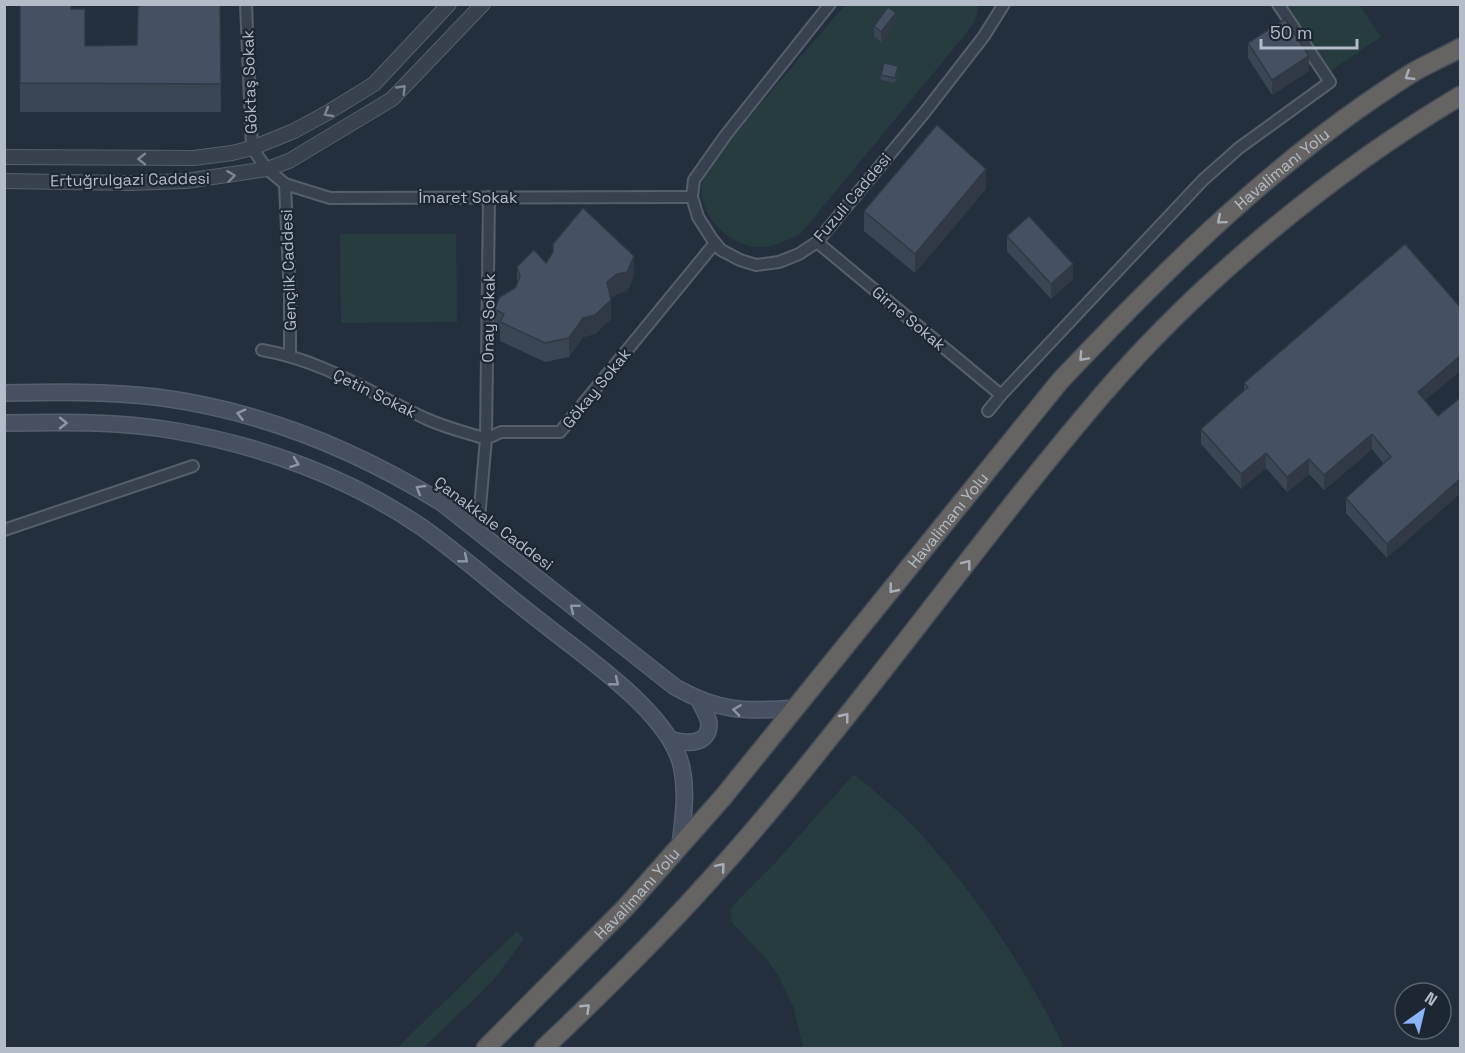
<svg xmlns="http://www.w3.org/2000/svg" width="1465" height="1053" font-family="'Space Grotesk',sans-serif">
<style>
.green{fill:#263c3f}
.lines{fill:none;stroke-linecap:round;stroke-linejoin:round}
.minor-casing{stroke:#565f6c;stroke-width:14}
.tertiary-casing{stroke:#565f6c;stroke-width:16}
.secondary-casing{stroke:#565f6c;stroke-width:18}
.trunk-casing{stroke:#434c59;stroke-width:21}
.minor{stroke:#38414e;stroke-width:10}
.tertiary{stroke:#38414e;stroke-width:14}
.secondary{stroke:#465061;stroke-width:15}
.trunk{stroke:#656462;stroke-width:18}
.wall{fill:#3b4654}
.shaded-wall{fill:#303945}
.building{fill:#455162;stroke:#303945;stroke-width:1.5}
.oneway{stroke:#a8afba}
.oneway2{stroke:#7c8592}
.oneway3{stroke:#8e96a5}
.labels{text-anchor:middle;stroke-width:4.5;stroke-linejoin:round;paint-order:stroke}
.street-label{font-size:16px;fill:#b4bcc9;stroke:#1d2633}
</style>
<rect width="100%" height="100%" fill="#242f3e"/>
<g class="green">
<path d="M 845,5 L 977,5 C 980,16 970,27 964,36 L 801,233 C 788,240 773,248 757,247 C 748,247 739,242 731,238 C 712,226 697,203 703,179 C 705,173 708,167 711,162 Z"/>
<path d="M 1286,5 L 1359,5 L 1381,37 L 1329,72 Z"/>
<path d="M 340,234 L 456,234 L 457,322 L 341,323 Z"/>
<path d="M 852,776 L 856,776 C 874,791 894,807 911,824 C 970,885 1029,972 1064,1048 L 803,1048 L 794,1008 L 779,977 L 767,959 L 733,924 L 730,915 L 731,909 L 739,899 L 777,861 Z"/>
<path d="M 517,931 L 524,939 L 492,982 L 423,1048 L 397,1048 Z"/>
</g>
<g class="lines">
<defs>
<g id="minor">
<path d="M 246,4 L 252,148 L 267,169 L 285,184 L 330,198 L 692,197"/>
<path d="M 830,4 L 725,136 L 694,180 L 692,197 L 698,217 L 712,239 L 721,250 L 740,260 L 756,265 L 779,262 L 799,254 L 817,242 L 925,112 L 984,36 L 1004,4"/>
<path d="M 285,184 L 290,298 L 290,355"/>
<path d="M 817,242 L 1001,395"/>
<path d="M 262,350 C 326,361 371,394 429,420 C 447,428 468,433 486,439 L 489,197"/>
<path d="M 988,411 L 1001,395 L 1203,180 L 1239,148 L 1330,82 L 1278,4"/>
<path d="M 4,530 L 193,466"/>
<path d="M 478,530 L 486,439 L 501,432 L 560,432 L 715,243"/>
</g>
<g id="tertiary">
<path d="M 4,157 L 194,158 L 232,153 L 252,148 L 294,131 L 327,113 L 374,84 L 449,4"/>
<path d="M 4,181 L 128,183 L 186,181 L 267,169 L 289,161 L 392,99 L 483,4"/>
</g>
<g id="secondary">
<path d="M 4,393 C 55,392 105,391 156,397 C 258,410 355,449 442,503 L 675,687 C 719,712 746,712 795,708"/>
<path d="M 4,423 C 61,422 120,421 176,431 C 263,446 350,478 423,528 C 465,558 503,593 544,624 C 586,658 672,714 682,769 C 687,794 683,820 680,846"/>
<path d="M 672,740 C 687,744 710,745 709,723 C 708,716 702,707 699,700"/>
</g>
<g id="trunk">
<path id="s1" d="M 486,1048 L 626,907 L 724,796 L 1060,381 C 1167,268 1279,156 1412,73 C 1427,64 1444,57 1460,48"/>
<path d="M 544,1048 C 600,995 656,940 708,882 C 762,823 812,760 862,697 C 942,596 1019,492 1103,394 C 1200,281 1332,172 1460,96"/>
</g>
</defs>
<use href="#minor" class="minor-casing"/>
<use href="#tertiary" class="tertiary-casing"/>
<use href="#secondary" class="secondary-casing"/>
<use href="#trunk" class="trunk-casing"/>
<use href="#minor" class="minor"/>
<use href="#tertiary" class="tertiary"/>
<use href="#secondary" class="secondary"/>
<use href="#trunk" class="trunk"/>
</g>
<g class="wall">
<path d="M 20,4 L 71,9 L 85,46 L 137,45 L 220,4 L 221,112 L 20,112 Z"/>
<path d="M 896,23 L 881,42 L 874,36 L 874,26 Z"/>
<path d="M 1248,43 L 1309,71 L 1272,95 L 1248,58 Z"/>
<path d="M 898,71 L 895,83 L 881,80 L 881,75 Z"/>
<path d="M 986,189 L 915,273 L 864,231 L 864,211 Z"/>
<path d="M 1007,236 L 1073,279 L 1051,299 L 1007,251 Z"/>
<path d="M 546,263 L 634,276 L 627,291 L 617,294 L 610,299 L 611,319 L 595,334 L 583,337 L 569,357 L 545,362 L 500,341 L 500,331 L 494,329 L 494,309 L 515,288 L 517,284 L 517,267 Z"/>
<path d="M 1461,308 L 1461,370 L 1425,400 L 1387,558 L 1346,513 L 1346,498 L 1384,464 L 1372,449 L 1324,490 L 1309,474 L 1287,492 L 1266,468 L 1241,489 L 1201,444 L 1201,429 L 1244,391 L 1244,383 Z"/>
</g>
<g class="shaded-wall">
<path d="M 896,13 L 896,23 L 881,42 L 881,32 Z"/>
<path d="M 1309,56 L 1309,71 L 1272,95 L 1272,80 Z"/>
<path d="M 986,169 L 986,189 L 915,273 L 915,254 Z"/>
<path d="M 634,256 L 634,276 L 627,291 L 617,294 L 607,301 L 607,282 Z"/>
<path d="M 1073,264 L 1073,279 L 1051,299 L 1051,284 Z"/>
<path d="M 611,300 L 611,319 L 595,334 L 583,337 L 569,357 L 569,338 L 583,318 Z"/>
<path d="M 1461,355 L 1461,370 L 1418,406 L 1418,392 Z"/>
<path d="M 1372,434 L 1372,449 L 1324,490 L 1324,475 Z"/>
<path d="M 1266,453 L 1266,468 L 1241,489 L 1241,474 Z"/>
<path d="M 1309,459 L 1309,474 L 1287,492 L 1287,477 Z"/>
<path d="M 1461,478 L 1461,493 L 1387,558 L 1387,544 Z"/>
</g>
<g class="building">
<path d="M 20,4 L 71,4 L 71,9 L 85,9 L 85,46 L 137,45 L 138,7 L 145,4 L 220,4 L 221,84 L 20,83 Z"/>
<path d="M 888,7 L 896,13 L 881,32 L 874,26 Z"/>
<path d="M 1285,19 L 1309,56 L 1272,80 L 1248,43 Z"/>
<path d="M 884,63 L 898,66 L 895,78 L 881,75 Z"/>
<path d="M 937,125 L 986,169 L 915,254 L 864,211 Z"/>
<path d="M 583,208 L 634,256 L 627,272 L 617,274 L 607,282 L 611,300 L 595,315 L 583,318 L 569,338 L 545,343 L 500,322 L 504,314 L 494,309 L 500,297 L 515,288 L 520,277 L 517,267 L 534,250 L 546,263 L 553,252 L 553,244 Z"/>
<path d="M 1029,216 L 1073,264 L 1051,284 L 1007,236 Z"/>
<path d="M 1405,244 L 1461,308 L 1461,355 L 1418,392 L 1438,416 L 1461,397 L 1461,478 L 1387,544 L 1346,498 L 1391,457 L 1372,434 L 1324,475 L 1309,459 L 1287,477 L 1266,453 L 1241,474 L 1201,429 L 1248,387 L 1244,383 Z"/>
</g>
<defs><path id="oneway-chevron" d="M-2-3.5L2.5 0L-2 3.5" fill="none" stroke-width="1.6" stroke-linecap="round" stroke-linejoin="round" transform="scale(1.5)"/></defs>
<g class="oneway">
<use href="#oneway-chevron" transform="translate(1409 76) rotate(148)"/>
<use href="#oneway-chevron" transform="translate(1221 220) rotate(140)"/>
<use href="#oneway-chevron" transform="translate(1083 357) rotate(133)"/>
<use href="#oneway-chevron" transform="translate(967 564) rotate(-52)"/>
<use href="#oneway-chevron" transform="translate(893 589) rotate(129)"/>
<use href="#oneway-chevron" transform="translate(845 717) rotate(-51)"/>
<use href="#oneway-chevron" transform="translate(721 867) rotate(-50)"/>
<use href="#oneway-chevron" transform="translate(586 1008) rotate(-44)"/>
</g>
<g class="oneway2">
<use href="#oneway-chevron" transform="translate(402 89) rotate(-46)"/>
<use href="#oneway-chevron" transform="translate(328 113) rotate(149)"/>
<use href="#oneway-chevron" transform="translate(142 159) rotate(-180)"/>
<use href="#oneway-chevron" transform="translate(231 176) rotate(-7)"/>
</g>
<g class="oneway3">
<use href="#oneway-chevron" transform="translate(241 414) rotate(-165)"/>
<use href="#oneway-chevron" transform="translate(63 423)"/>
<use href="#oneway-chevron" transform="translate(295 463) rotate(20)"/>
<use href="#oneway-chevron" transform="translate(420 489) rotate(-149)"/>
<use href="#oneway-chevron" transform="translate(464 559) rotate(39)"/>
<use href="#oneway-chevron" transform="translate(574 608) rotate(-141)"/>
<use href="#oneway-chevron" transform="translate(615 682) rotate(39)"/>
<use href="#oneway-chevron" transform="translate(737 710) rotate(-172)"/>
</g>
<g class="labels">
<g class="street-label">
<text transform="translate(249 82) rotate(-92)" y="6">Göktaş Sokak</text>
<text dy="6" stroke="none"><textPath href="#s1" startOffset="1188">Havalimanı Yolu</textPath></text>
<text transform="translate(130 179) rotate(-1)" y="6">Ertuğrulgazi Caddesi</text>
<text x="468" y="203">İmaret Sokak</text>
<text transform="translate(852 197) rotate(-50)" y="6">Fuzuli Caddesi</text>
<text transform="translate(288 270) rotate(-92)" y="6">Gençlik Caddesi</text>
<text transform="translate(488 318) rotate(-89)" y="6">Onay Sokak</text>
<text transform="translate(909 318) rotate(40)" y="6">Girne Sokak</text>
<text transform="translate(596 388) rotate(-51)" y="6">Gökay Sokak</text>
<text transform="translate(375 393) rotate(26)" y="6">Çetin Sokak</text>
<text dy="6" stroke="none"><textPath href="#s1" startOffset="702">Havalimanı Yolu</textPath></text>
<text transform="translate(494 523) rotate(37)" y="6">Çanakkale Caddesi</text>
<text dy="6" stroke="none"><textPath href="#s1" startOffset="216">Havalimanı Yolu</textPath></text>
</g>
</g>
<rect width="1465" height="1053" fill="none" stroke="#b4bcc9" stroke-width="12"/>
<g transform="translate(1423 1011) rotate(34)"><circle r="28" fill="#1d2633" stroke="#59626f" stroke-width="1.5"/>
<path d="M0-4.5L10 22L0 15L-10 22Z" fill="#8ab4f8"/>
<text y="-9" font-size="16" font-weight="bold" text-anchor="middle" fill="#b4bcc9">N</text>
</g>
<path d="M1261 39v9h96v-9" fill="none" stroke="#b4bcc9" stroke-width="3"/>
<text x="1270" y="39" font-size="18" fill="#b4bcc9" stroke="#1d2633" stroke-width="4.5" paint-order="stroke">50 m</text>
</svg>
